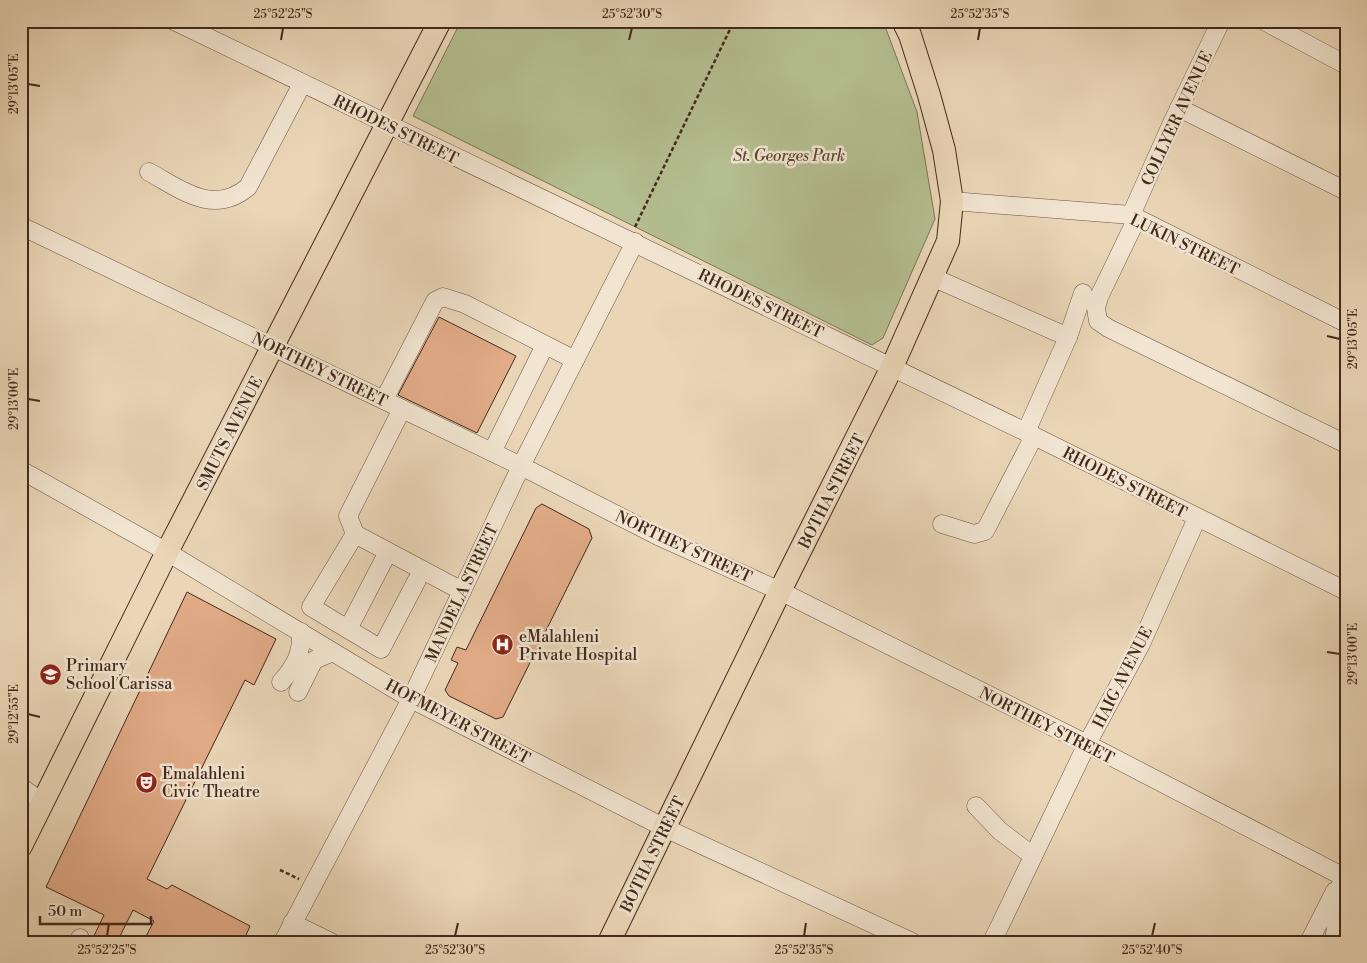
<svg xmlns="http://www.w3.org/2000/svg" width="1367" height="963" font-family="'Libre Bodoni',serif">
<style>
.green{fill:#b4be90;stroke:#7c7455}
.building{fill:#e2ab88;stroke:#43291a}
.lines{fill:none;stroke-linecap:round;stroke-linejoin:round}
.minor-casing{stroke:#6d5441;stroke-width:19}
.major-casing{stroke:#43291a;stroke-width:24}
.path{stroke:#43291a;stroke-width:2.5;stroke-dasharray:4 2.5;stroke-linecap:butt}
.minor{stroke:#f1e4d0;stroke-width:18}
.major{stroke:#ead6b7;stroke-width:22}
.ticks{fill:none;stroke:#43291a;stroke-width:2}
.labels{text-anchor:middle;stroke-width:5;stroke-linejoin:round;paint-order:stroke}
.street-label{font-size:16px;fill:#43291a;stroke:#f1e4d0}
.park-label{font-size:16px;font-style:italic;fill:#5a4732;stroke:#f1e4d0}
.poi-label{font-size:16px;fill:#43291a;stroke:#f1e4d0;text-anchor:start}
.neatline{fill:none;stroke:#43291a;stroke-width:2}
.ticks-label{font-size:12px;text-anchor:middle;fill:#43291a}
</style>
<rect width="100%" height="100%" fill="#ead6b7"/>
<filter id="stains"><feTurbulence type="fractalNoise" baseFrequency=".004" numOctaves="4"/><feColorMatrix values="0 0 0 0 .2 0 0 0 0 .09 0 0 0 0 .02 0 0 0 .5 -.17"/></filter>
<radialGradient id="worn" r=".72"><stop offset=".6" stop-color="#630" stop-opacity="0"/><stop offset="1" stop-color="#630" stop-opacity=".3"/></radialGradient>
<path class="green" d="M 461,21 L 883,21 L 917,112 L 935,219 L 883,338 L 872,345 L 413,116 Z"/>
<g class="building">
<path d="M 439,317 L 516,356 L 477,433 L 398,395 Z"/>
<path d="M 542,504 L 589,529 L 592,538 L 503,717 L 496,719 L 449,696 L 445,690 L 458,663 L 451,660 L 457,647 L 466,650 L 536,508 Z"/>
<path d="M 187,592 L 276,639 L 254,685 L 245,680 L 147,879 L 167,889 L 172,885 L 250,926 L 243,942 L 143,942 L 154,921 L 133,910 L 117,942 L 91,942 L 104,915 L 46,887 Z"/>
</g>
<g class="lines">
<defs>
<g id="minor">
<path d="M 174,21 L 1026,432 L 1346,591"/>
<path d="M 1264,21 L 1346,65"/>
<path d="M 1179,108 L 1346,191"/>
<path d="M 149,172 C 182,190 214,216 248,187 L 302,84"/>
<path d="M 952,201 L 1131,215 L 1346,323"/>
<path d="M 1131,215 L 1172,123 L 1221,21"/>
<path d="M 1137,218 L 1099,297 L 1096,308 L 1098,321 L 1108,328 L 1346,444"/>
<path d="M 21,226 L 521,466 L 658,536 L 780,591 L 1087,744 L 1342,876 L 1334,942"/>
<path d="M 932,277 L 1068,337"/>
<path d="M 384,400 L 435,301 L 443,297 L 465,304 L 575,360"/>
<path d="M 402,409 L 348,516 L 355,534 L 311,607 L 381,649 L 417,580"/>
<path d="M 1026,432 L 1068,337 L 1083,293"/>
<path d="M 492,452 L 545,345"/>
<path d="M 21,470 L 167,552 L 411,699 L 665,828 L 912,942"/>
<path d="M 942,524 L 974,534 L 985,531 L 1034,436"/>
<path d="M 355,534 L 462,591"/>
<path d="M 348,629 L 388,552"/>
<path d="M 281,682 C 295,666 302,654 301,632"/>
<path d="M 298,692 L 314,660 L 333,652"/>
<path d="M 21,787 L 43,803"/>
<path d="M 976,806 L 1000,831 L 1033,856"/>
<path d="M 292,923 L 331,942"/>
<path d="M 78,942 L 80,938"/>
<path d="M 283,942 L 411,699 L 521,466 L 635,242"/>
<path d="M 992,942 L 1087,744 L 1141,644 L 1197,518"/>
<path d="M 1309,942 L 1335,891"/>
</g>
<g id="major">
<path d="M 21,846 L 167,552 L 440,21"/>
<path d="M 609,942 L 780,591 L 892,367 L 948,241 L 952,201 L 944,150 L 929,95 L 910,35 L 903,21"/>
</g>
</defs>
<use href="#minor" class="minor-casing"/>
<use href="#major" class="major-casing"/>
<g class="path">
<path d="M 635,227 L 734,21"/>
<path d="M 280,870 L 299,879"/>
</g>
<use href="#minor" class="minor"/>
<use href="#major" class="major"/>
</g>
<path class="ticks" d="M 281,40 L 283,28M 629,40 L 632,28M 978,40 L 980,28M 28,84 L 40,86M 1327,336 L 1340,339M 28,399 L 40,401M 1327,652 L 1340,654M 28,714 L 40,717M 107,936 L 109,923M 455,936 L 458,923M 804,936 L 806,923M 1152,936 L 1155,923"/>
<defs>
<symbol id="hospital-disc" viewBox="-11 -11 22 22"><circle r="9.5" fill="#8f2418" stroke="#f1e4d0"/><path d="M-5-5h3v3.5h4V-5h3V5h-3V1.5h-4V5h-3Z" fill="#fff"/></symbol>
<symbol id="school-disc" viewBox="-11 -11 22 22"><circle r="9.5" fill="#8f2418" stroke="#f1e4d0"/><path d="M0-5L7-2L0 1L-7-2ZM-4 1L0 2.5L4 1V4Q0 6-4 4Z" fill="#fff"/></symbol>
<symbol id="theatre-disc" viewBox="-11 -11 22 22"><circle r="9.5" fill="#8f2418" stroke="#f1e4d0"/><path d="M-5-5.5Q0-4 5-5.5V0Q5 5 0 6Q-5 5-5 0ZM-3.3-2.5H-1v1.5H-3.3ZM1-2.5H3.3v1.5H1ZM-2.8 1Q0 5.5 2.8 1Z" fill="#fff"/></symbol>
</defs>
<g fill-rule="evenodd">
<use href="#hospital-disc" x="490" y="632" width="25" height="25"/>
<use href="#school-disc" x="38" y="662" width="25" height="25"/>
<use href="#theatre-disc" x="134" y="770" width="25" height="25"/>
</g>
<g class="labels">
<g class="street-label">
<text transform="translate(1176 118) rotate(-65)" y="6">COLLYER AVENUE</text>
<text transform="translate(396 129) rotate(26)" y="6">RHODES STREET</text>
<text transform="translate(1185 244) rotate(26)" y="6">LUKIN STREET</text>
<text transform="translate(761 303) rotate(26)" y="6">RHODES STREET</text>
<text transform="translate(320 369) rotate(26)" y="6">NORTHEY STREET</text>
<text transform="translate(229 433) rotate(-63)" y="6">SMUTS AVENUE</text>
<text transform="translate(1125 482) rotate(27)" y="6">RHODES STREET</text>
<text transform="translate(831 491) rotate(-63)" y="6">BOTHA STREET</text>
<text transform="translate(684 546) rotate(25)" y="6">NORTHEY STREET</text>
<text transform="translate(461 593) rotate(-65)" y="6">MANDELA STREET</text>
<text transform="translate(1122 677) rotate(-63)" y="6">HAIG AVENUE</text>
<text transform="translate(458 721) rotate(28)" y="6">HOFMEYER STREET</text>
<text transform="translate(1047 725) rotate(27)" y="6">NORTHEY STREET</text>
<text transform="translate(652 854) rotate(-64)" y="6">BOTHA STREET</text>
</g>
<g class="park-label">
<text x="789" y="161">St. Georges Park</text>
</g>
<g class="poi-label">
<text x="519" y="642">eMalahleni<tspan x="519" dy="18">Private Hospital</tspan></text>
<text x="66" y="671">Primary<tspan x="66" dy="18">School Carissa</tspan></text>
<text x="162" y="779">Emalahleni<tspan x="162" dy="18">Civic Theatre</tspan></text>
</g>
</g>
<rect width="1367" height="963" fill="none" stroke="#ead6b7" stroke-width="55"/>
<path d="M40 916v8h111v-8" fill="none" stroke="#43291a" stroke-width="2.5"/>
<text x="48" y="916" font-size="15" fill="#43291a" stroke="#f1e4d0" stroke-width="4" paint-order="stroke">50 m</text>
<rect x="28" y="28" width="1312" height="908" class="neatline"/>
<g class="ticks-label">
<text x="283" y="18">25°52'25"S</text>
<text x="632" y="18">25°52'30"S</text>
<text x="980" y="18">25°52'35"S</text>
<text transform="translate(14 84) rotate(-90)" y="4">29°13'05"E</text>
<text transform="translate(1353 339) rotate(-90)" y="4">29°13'05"E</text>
<text transform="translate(14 399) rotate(-90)" y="4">29°13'00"E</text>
<text transform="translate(1353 654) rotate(-90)" y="4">29°13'00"E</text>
<text transform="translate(14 714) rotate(-90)" y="4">29°12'55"E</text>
<text x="107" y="954">25°52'25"S</text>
<text x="455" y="954">25°52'30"S</text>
<text x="804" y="954">25°52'35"S</text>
<text x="1152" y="954">25°52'40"S</text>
</g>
<rect width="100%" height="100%" filter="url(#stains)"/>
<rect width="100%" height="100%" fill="url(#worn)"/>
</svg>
